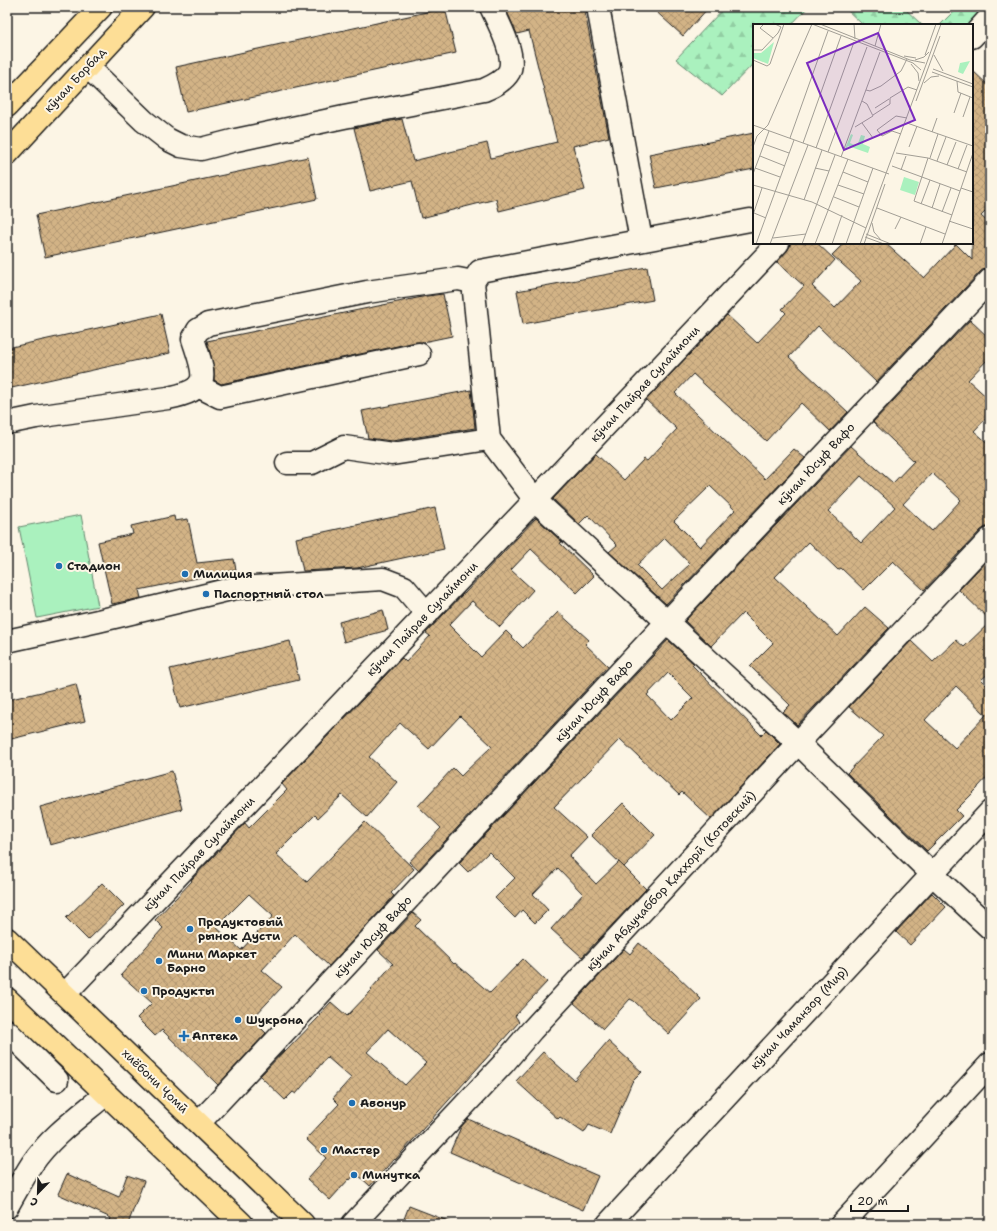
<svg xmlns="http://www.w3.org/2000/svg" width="997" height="1231" font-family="'Shantell Sans',sans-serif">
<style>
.grass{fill:#aaf1be;stroke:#63866d}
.forest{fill:url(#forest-firs);stroke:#63866d}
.building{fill:url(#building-cross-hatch);stroke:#1c1c1c;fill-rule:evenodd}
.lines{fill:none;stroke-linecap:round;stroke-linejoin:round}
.minor-casing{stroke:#1c1c1c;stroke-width:25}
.major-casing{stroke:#1c1c1c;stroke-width:25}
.minor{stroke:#fcf5e5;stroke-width:22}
.major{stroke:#fdde96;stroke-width:22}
.poi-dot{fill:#1f6fb2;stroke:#fcf5e5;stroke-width:1.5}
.labels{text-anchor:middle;stroke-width:4;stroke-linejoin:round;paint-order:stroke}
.street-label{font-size:12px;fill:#1c1c1c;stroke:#fcf5e5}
.poi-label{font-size:12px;font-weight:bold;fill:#1c1c1c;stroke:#fcf5e5;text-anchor:start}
.inset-road{fill:none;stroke:#a29e95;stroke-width:1}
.view{fill:#7b2cbf;fill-opacity:0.15;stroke:#7b2cbf;stroke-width:2}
.inset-edge{fill:none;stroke:#1c1c1c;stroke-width:2}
</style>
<defs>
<pattern id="forest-firs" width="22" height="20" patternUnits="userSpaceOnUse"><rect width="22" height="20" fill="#aaf1be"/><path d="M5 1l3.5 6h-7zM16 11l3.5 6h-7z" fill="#92cea3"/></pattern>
<pattern id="building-cross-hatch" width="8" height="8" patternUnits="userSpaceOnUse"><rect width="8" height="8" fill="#d2b386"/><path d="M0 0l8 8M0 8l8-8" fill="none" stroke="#b49973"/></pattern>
</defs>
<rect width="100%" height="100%" fill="#fcf5e5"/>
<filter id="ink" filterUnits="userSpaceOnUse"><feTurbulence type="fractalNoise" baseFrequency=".025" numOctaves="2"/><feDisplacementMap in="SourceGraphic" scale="8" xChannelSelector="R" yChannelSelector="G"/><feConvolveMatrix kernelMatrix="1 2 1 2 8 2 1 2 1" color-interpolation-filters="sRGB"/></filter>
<g filter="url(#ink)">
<path class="grass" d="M 81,515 L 98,606 L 37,618 L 19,527 Z"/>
<g class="forest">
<path d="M 725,7 L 808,7 L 791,25 L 754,25 L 754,63 L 722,96 L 676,59 Z"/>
<path d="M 844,7 L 903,7 L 922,25 L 863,25 Z"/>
<path d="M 958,7 L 985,7 L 968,25 L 940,25 Z"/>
</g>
<g class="building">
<path d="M 505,7 L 584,7 L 609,137 L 573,146 L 585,190 L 499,211 L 496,199 L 421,218 L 412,181 L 370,191 L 354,128 L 402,119 L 413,161 L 487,143 L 491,158 L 557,142 L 529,31 L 517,34 Z"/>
<path d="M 651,7 L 709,7 L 683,36 Z"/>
<path d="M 445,8 L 456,53 L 186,112 L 176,67 Z"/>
<path d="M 972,70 L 990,87 L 990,207 L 981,216 L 990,224 L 990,265 L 981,271 L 876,382 L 818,326 L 789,357 L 848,412 L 830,431 L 801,403 L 766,441 L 693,374 L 675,393 L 765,479 L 794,449 L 805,458 L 666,604 L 609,552 L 617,545 L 588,515 L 579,524 L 553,499 L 596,454 L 624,480 L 644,459 L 647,461 L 677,429 L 646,400 L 727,315 L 757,343 L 786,313 L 782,309 L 804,286 L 777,262 L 787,251 L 790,246 L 790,243 L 817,243 L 835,260 L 812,286 L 835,308 L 861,281 L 832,255 L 844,243 L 885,243 L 924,278 L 956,244 L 972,260 ZM 710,486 L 735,510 L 700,547 L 674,521 ZM 665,538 L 690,564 L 662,590 L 637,565 Z"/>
<path d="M 754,133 L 754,169 L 656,188 L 649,154 Z"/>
<path d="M 308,157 L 317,199 L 45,257 L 36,215 Z"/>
<path d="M 647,267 L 653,300 L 523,324 L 517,291 Z"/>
<path d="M 443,294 L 452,336 L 423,342 L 416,342 L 221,384 L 214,380 L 214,369 L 207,341 L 427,296 Z"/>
<path d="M 161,314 L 170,353 L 7,389 L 7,348 Z"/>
<path d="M 970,320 L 990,339 L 990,357 L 968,380 L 990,400 L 990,414 L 974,431 L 990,445 L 990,527 L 986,527 L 981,530 L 924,590 L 893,561 L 864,590 L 841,568 L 838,570 L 809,542 L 775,577 L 838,636 L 865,607 L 889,628 L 797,725 L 783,712 L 790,705 L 750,666 L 773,643 L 743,613 L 711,646 L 685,621 L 851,446 L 893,483 L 914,461 L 873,422 ZM 932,473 L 961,500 L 932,531 L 903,504 ZM 861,476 L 895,507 L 861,543 L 828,511 Z"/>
<path d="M 471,390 L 475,428 L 392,441 L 368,438 L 362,411 Z"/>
<path d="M 435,508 L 444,549 L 357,568 L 303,571 L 296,538 Z"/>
<path d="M 174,516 L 175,521 L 188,519 L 197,563 L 234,559 L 236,570 L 139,590 L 141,598 L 112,604 L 98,542 L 133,534 L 131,526 Z"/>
<path d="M 536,518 L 562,542 L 560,543 L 594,576 L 577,593 L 531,549 L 511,570 L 533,590 L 500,627 L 472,601 L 449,625 L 481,657 L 506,631 L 523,648 L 558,612 L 589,640 L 585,644 L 608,666 L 418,870 L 409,862 L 441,828 L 418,806 L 453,768 L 461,776 L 492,746 L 460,716 L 429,749 L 400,723 L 369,757 L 397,782 L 367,817 L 342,795 L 318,818 L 315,815 L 276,854 L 307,882 L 365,822 L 414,869 L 391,893 L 394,896 L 329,966 L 295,934 L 262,970 L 282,987 L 252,1019 L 266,1033 L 218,1085 L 162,1030 L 155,1036 L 137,1018 L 152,1003 L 121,975 L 163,928 L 155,920 L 192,881 L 191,880 L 245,823 L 249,828 L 287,790 L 282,784 L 402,658 L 406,662 L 430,636 L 426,633 L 463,594 L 464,594 ZM 249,894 L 273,916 L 241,950 L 216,927 Z"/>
<path d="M 990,557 L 990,620 L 959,590 Z"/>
<path d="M 383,610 L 388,630 L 344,642 L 339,622 Z"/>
<path d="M 990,622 L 990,672 L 981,680 L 990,689 L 990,774 L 978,787 L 978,788 L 956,810 L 962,816 L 927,851 L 847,773 L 883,736 L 849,707 L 911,641 L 933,662 L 956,640 L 964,647 ZM 956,686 L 986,715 L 955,748 L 925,720 Z"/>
<path d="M 668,640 L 694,664 L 692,665 L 761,735 L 766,730 L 780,744 L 711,819 L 682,792 L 679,795 L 620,739 L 554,807 L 587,837 L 569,856 L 596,884 L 619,862 L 646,889 L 582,957 L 551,929 L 583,894 L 558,868 L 533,894 L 548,910 L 535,923 L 522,910 L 515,918 L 495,898 L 515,878 L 489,852 L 468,872 L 459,863 ZM 668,673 L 693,698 L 671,720 L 647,695 Z"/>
<path d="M 290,641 L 299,680 L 180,708 L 170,669 Z"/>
<path d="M 76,684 L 85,721 L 7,740 L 7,700 Z"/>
<path d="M 172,771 L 182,809 L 50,845 L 40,807 Z"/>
<path d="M 623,803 L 655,835 L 624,867 L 591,835 Z"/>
<path d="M 102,883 L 124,905 L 88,940 L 66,918 Z"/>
<path d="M 932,893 L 946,907 L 910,945 L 896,932 Z"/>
<path d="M 413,913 L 421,920 L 415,926 L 454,964 L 455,963 L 490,993 L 523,959 L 547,982 L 515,1016 L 518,1020 L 518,1021 L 519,1022 L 395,1160 L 394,1159 L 370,1186 L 356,1173 L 350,1180 L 349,1179 L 330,1200 L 307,1179 L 326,1158 L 306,1139 L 339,1104 L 333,1098 L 351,1078 L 327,1057 L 296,1094 L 293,1092 L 285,1100 L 260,1076 L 284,1051 L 285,1052 L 320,1016 L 319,1015 L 331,1002 L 347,1016 L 372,990 L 371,989 L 393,964 L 378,950 ZM 388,1029 L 426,1063 L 405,1085 L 367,1052 Z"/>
<path d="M 639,943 L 673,972 L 701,999 L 669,1034 L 634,1001 L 630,999 L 603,1029 L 574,1003 L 624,949 L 630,954 Z"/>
<path d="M 608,1041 L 642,1072 L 632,1082 L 610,1134 L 589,1125 L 584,1133 L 560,1117 L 558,1119 L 516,1081 L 543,1052 L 574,1080 Z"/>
<path d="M 468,1119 L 598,1176 L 583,1210 L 450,1152 L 461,1127 Z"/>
<path d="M 67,1174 L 119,1197 L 127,1175 L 144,1181 L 128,1224 L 109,1224 L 111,1218 L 58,1194 Z"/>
<path d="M 409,1206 L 453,1223 L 453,1224 L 402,1224 Z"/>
</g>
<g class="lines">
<defs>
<g id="minor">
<path d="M 598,7 L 641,240"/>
<path d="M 972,37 L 990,17"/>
<path d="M 88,67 L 144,121 L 167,139 L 181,146 L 201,149 L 236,140 L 344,117 L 484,90 C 493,86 504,81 509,72 C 517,56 498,22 491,7"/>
<path d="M 750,220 L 480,271 L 473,282 L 489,439 L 535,500 L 798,743 L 932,874 L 990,928"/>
<path d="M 198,386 L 220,397 L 419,354"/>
<path d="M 7,423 L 36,417 L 168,398 C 213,389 205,376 193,339 L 198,330 L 208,324 L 367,292 L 458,279 L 473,282"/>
<path d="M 287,463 L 312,463 L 344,447 L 392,454 L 489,439"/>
<path d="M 7,641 L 98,621 L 235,588 L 383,579 L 404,587 L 427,614"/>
<path d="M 65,994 L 535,500 L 778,243"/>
<path d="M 7,1031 L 57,1080"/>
<path d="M 199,1123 L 667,622 L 990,280"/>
<path d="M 7,1207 C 15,1193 23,1178 32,1164 C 51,1136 80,1116 106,1094"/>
<path d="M 353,1224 L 503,1064 L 532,1030 L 798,743 L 990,539"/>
<path d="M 608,1224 L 990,812"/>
<path d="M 842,1224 L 990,1064"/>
</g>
<g id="major">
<path d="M 7,106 L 101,7"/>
<path d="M 7,154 L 143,7"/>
<path d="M 7,939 L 303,1224"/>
<path d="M 7,999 L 242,1224"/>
</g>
</defs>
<use href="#minor" class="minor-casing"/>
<use href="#major" class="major-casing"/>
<use href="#minor" class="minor"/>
<use href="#major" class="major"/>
</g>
</g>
<g class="poi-dot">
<circle cx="59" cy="566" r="4"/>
<circle cx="185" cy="574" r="4"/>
<circle cx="206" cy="594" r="4"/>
<circle cx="190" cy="929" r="4"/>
<circle cx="159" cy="961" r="4"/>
<circle cx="144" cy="991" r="4"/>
<circle cx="238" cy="1020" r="4"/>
<path d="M182 1030h4v4h4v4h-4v4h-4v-4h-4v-4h4z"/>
<circle cx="352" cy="1103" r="4"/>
<circle cx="324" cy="1150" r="4"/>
<circle cx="354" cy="1175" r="4"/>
</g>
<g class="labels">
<g class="street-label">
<text transform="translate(75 80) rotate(-47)" y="4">кӯчаи Борбад</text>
<text transform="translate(645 384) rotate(-47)" y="4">кӯчаи Пайрав Сулаймони</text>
<text transform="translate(816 464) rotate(-47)" y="4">кӯчаи Юсуф Вафо</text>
<text transform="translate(422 619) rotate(-46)" y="4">кӯчаи Пайрав Сулаймони</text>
<text transform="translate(594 701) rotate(-47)" y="4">кӯчаи Юсуф Вафо</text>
<text transform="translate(199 854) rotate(-46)" y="4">кӯчаи Пайрав Сулаймони</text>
<text transform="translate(671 881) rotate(-47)" y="4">кӯчаи Абдуҷаббор Қаҳҳорӣ (Котовский)</text>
<text transform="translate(373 937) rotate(-47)" y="4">кӯчаи Юсуф Вафо</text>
<text transform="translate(799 1018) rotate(-47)" y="4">кӯчаи Чаманзор (Мир)</text>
<text transform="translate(155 1081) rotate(44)" y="4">хиёбони Ҷомӣ</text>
</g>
<g class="poi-label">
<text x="67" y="570">Стадион</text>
<text x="193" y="578">Милиция</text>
<text x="214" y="598">Паспортный стол</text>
<text x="198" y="926">Продуктовый<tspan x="198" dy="14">рынок Дусти</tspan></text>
<text x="167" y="958">Мини Маркет<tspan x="167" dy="14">Барно</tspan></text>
<text x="152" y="995">Продукты</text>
<text x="246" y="1024">Шукрона</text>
<text x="192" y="1040">Аптека</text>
<text x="360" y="1107">Авонур</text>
<text x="332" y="1154">Мастер</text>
<text x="362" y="1179">Минутка</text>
</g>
</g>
<g transform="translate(753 24)">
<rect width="220" height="220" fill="#fcf5e5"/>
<path d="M 21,18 L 15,40 L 0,34 L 0,29 L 8,29 ZM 217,37 L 210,50 L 205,48 L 207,39 ZM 98,110 L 100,111 L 97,119 L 104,122 L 108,111 L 112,112 L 110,120 L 117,123 L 115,129 L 95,122 L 91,127 ZM 151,153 L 166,158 L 162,171 L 147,166 Z" fill="#aaf1be"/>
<path class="inset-road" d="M 11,0 L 7,4 L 20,14M 59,0 L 160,39 L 168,46M 67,0 L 157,36 L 172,39M 101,0 L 102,15M 122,22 L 128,0M 0,26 L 9,26 L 25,9 L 28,3 L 22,0M 172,31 L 183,0M 181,31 L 190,47M 151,32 L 163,34M 0,36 L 14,42 L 17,40 L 31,0M 162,36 L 171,33 L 176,28M 158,40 L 165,49 L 166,57M 180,45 L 220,60M 179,48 L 220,63M 204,57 L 205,68 L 220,74M 171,59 L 178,53 L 186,52M 113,66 L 117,67 L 128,62 L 148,47 L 154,35M 163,77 L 187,12M 122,84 L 136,75M 201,89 L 208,69M 120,91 L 137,80 L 137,74 L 155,63 L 164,66M 210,93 L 217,73M 109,99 L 120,114M 154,99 L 220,122M 0,101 L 136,150M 102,103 L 120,92 L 114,80 L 109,77M 179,108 L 184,94M 148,110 L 139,107 L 129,112 L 124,106 L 143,92 L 154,94M 37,114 L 75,7M 50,119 L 88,12M 11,120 L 36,129M 0,123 L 4,112 L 15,101 L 59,0M 156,123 L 164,102M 63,124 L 101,18M 75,128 L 114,23M 143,129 L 175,134 L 214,148M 7,132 L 32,142M 88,133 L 127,28M 175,134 L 161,177 L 199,191M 177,134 L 185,110M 184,137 L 193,113M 194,141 L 203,118M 139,142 L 207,167M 2,144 L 27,153M 62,144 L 76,147M 205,145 L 214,121M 148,146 L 153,132M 90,148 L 115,158M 0,150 L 16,107M 0,161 L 59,178 L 113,204M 85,161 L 111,170M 208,164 L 220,168M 81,173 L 106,183M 51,176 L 69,126M 168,180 L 177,156M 124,184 L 192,210M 179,184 L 187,160M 189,188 L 198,164M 1,189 L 13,194M 0,191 L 9,164M 196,197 L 220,205M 119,199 L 121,208 L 128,216M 142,205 L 148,193M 113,210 L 138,220M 112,213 L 131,220M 20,214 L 53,210M 3,220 L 41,116M 17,220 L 55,121M 49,220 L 82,131M 62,220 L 95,135M 79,220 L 89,191M 93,220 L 120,144M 107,220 L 188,0M 111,220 L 132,160M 167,220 L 173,203M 189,220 L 220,129"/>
<path class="view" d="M 125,9 L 162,96 L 91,126 L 54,39 Z"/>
<rect width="220" height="220" class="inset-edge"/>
</g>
<rect width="997" height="1231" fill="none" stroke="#fcf5e5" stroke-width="24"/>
<rect x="12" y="12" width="973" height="1207" fill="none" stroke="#1c1c1c" stroke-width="1.5" filter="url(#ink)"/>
<g transform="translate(38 1193) rotate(203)" stroke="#fcf5e5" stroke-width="3" paint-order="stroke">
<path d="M0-3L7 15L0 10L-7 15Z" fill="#1c1c1c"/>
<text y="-6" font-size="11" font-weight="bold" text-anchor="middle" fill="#1c1c1c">С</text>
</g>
<path d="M851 1205v6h57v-6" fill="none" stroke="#1c1c1c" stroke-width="2"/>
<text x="857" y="1205" font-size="12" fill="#1c1c1c" stroke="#fcf5e5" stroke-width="3" paint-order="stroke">20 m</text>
</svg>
